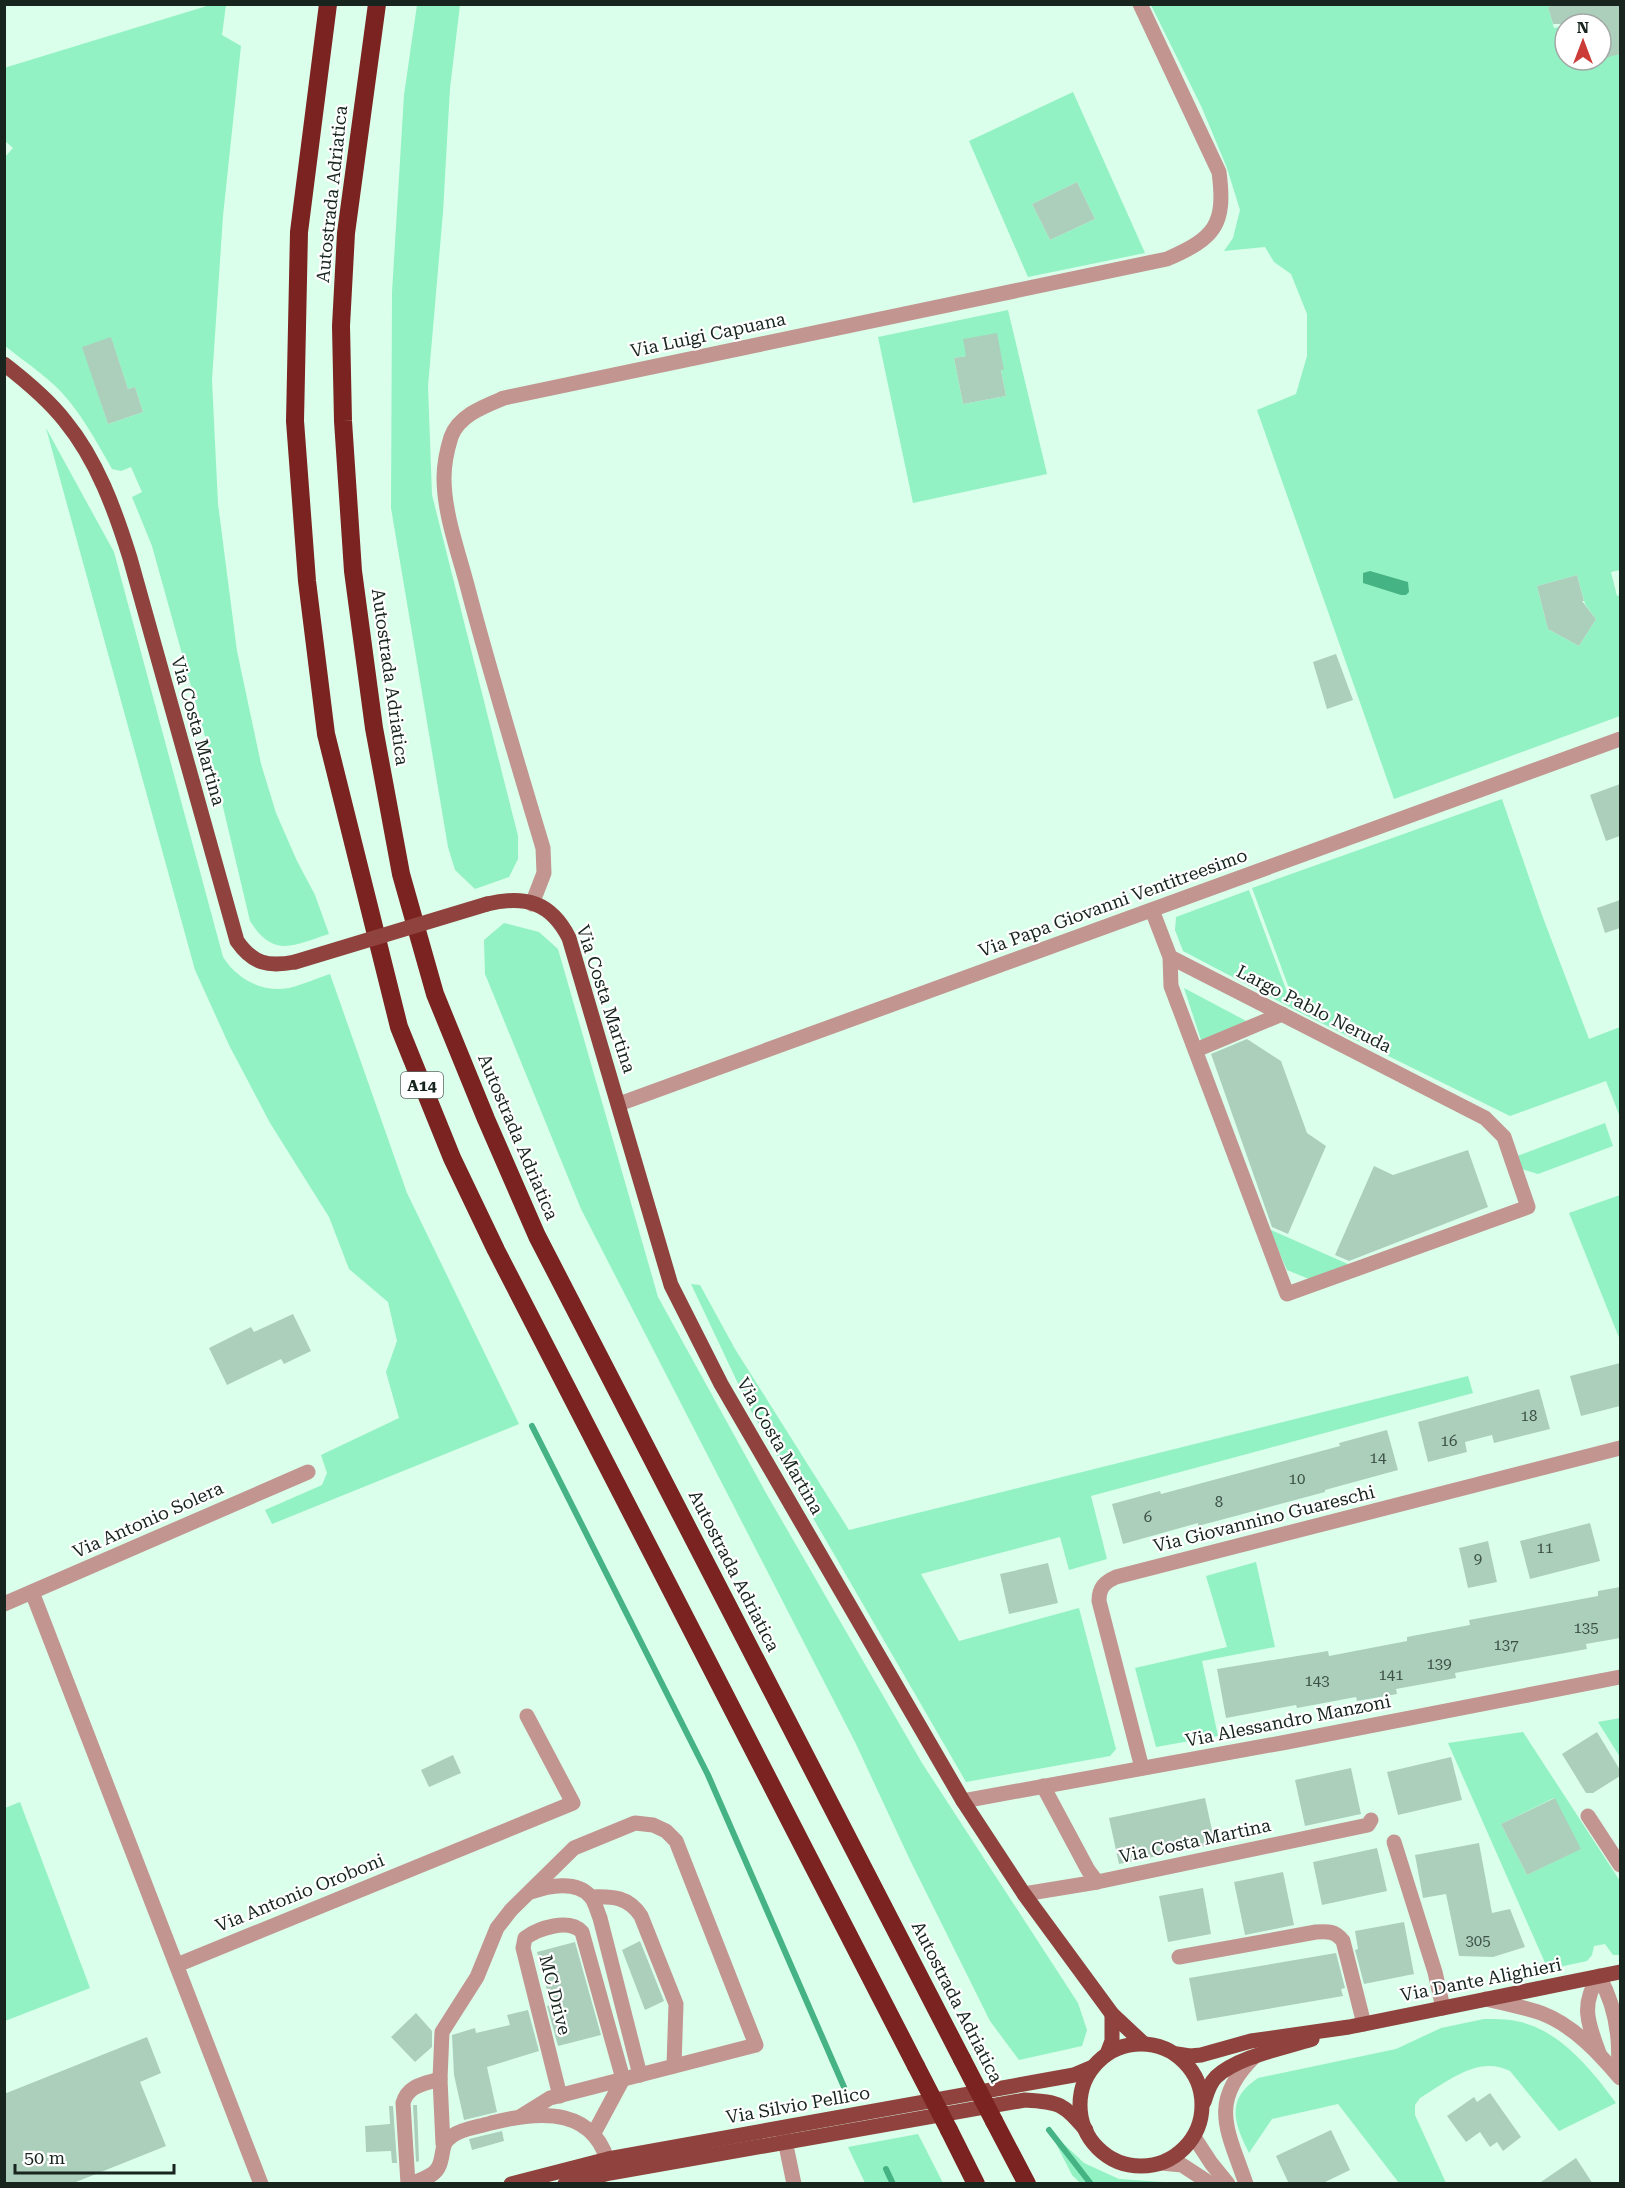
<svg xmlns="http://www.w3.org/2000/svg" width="1625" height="2188" font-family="'Roboto Serif',serif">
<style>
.green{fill:#93f2c4;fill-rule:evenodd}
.water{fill:#45b383}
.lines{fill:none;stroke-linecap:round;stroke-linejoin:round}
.stream{stroke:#45b383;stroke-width:6}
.building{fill:#accfbc}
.minor{stroke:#c29590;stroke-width:15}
.major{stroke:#90433e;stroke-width:15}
.highway{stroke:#7b2320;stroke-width:18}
.major-bridge{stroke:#90433e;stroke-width:15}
.highway-bridge{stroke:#7b2320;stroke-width:18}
.labels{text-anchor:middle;stroke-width:4.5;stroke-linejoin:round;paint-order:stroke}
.number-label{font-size:15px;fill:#3c5046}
.shield{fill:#fff;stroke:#5d6662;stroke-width:1.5}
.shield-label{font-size:16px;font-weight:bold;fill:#17251e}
.street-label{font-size:18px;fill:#17251e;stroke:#fff}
</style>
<rect width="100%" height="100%" fill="#daffeb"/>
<g class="green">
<path d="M 210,5 L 226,5 L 222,35 L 241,46 L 223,216 L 212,380 L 218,504 L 237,651 L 261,764 L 276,813 L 297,861 L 315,895 L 329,934 C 294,945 274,959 250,921 L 214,769 L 152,546 L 132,497 L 142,492 L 131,467 L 121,471 L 112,469 C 99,446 86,422 69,401 C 52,379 26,363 5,346 L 4,158 L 13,148 L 5,141 L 4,68 ZM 111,338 L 128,389 L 135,387 L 143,412 L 108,424 L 83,347 Z"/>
<path d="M 417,5 L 460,5 L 450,88 L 443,212 L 428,386 L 432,495 L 518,836 L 518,859 L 509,877 L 475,889 L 455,870 L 448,847 L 391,508 L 392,292 L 404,95 Z"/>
<path d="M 1151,5 L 1557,5 L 1548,7 L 1554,28 L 1565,26 L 1565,60 L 1573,60 L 1574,65 L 1608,57 L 1601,24 L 1615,5 L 1620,33 L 1620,570 L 1611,572 L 1617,596 L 1620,595 L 1620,716 L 1394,799 L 1257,410 L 1296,394 L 1307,356 L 1307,314 L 1291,274 L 1274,262 L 1265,247 L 1224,251 L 1233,238 L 1240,210 L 1227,168 L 1202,108 ZM 1577,575 L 1585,604 L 1596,619 L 1579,646 L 1548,629 L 1537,586 Z"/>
<path d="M 1073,92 L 1145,253 L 1028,277 L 969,141 ZM 1077,182 L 1095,219 L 1050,240 L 1032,204 Z"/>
<path d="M 1008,310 L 1047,474 L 913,503 L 878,337 ZM 966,356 L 1004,370 L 1001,370 L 1006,396 L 963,404 L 954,358 Z"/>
<path d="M 46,428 L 114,552 L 223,957 C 237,979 262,993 289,988 C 302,985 317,978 330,974 L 407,1193 L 519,1424 L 272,1524 L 265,1510 L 322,1485 L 327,1473 L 321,1455 L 399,1418 L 386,1372 L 397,1341 L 388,1302 L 349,1269 L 329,1217 L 270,1123 L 229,1045 L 195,970 Z"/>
<path d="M 1502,799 L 1542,915 L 1589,1039 L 1620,1027 L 1620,1117 L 1606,1081 L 1510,1116 L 1301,1013 L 1183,951 L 1175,930 L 1176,917 L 1249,890 L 1290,1000 L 1293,999 L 1252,888 Z"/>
<path d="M 504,923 L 539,932 L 558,949 L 658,1297 L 766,1493 L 922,1763 L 1078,2003 L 1087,2030 L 1082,2046 L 1019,2060 L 990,2021 L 910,1860 L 855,1742 L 581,1209 L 485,974 L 484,940 Z"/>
<path d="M 1184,988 L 1250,1023 L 1201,1040 Z"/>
<path d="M 1605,1123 L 1613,1146 L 1538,1174 L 1515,1167 L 1509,1159 Z"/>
<path d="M 1620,1195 L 1620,1340 L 1569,1213 Z"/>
<path d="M 1269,1229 L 1350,1265 L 1309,1279 L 1287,1270 Z"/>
<path d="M 691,1284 L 700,1285 L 735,1349 L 849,1530 L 1468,1376 L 1473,1393 L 1091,1496 L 1107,1559 L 1069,1570 L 1060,1537 L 921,1574 L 959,1641 L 1079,1608 L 1116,1749 L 1110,1756 L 966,1782 L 751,1411 Z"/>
<path d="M 1256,1562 L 1275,1647 L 1202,1661 L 1218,1736 L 1156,1747 L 1135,1668 L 1227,1647 L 1206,1576 Z"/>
<path d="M 1620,1718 L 1620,1757 L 1598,1722 Z"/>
<path d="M 1523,1732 L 1620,1881 L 1620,1955 L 1613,1955 L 1605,1944 L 1594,1946 L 1592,1955 L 1587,1961 L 1554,1968 L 1546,1965 L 1448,1743 ZM 1554,1798 L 1580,1849 L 1527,1875 L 1501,1824 Z"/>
<path d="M 20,1802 L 90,1988 L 5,2021 L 5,1808 Z"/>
<path d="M 1484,2019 C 1500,2019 1515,2019 1530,2025 C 1565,2037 1595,2074 1616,2103 L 1559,2131 L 1510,2071 C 1478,2055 1447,2082 1420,2098 L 1415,2105 L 1415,2115 L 1446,2183 L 1399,2183 L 1338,2104 L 1272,2119 L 1249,2153 C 1234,2123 1225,2100 1258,2078 L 1396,2049 L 1441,2028 Z"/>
<path d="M 1049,2130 L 1084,2163 L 1119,2179 L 1179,2183 L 1080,2183 L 1072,2175 Z"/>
<path d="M 918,2134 L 943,2183 L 865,2183 L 848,2147 Z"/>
</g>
<path class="water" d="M 1370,571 L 1408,582 L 1409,592 L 1406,595 L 1401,595 L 1363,583 L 1363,573 Z"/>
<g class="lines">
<g class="stream">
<path d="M 532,1426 L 708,1775 L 844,2087"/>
<path d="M 1049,2130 L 1091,2184"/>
<path d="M 886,2169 L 893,2184"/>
</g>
</g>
<g class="building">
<path d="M 1557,4 L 1620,4 L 1620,54 L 1601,59 L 1601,24 L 1553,24 L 1548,7 Z"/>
<path d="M 1077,182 L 1095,219 L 1050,240 L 1032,204 Z"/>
<path d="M 997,333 L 1004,370 L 1001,370 L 1006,396 L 963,404 L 954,358 L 966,356 L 963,339 Z"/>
<path d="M 111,337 L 128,389 L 135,387 L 143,412 L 108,424 L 82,347 Z"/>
<path d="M 1577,575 L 1584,601 L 1582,601 L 1596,619 L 1579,646 L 1548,629 L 1537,586 Z"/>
<path d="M 1336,654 L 1353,700 L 1327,709 L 1313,662 Z"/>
<path d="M 1620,784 L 1620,836 L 1606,841 L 1590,795 Z"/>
<path d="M 1620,900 L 1620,928 L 1605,933 L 1597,908 Z"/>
<path d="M 1247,1039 L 1281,1061 L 1307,1133 L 1326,1146 L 1288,1234 L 1272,1227 L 1211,1054 Z"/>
<path d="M 1468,1150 L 1488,1207 L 1349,1261 L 1335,1255 L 1374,1166 L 1393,1175 Z"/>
<path d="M 293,1314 L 311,1351 L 284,1364 L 281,1359 L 227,1385 L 209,1348 L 251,1327 L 254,1332 Z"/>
<path d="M 1620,1363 L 1620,1406 L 1581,1416 L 1570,1376 Z"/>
<path d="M 1539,1389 L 1550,1429 L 1494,1443 L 1492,1435 L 1465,1442 L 1467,1452 L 1428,1462 L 1418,1422 Z"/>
<path d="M 1387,1430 L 1398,1470 L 1325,1490 L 1325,1492 L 1198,1526 L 1198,1523 L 1123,1544 L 1112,1504 L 1160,1491 L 1161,1494 L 1340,1446 L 1339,1443 Z"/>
<path d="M 1590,1523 L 1600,1561 L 1530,1579 L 1520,1541 Z"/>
<path d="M 1488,1541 L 1497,1582 L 1468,1588 L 1459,1548 Z"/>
<path d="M 1048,1563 L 1058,1603 L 1009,1614 L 1000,1574 Z"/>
<path d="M 1620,1587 L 1620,1638 L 1586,1644 L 1587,1649 L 1455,1673 L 1456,1678 L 1396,1689 L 1397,1694 L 1357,1701 L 1356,1697 L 1297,1708 L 1296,1705 L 1226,1718 L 1217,1669 L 1328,1651 L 1329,1656 L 1407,1641 L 1407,1637 L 1470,1625 L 1469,1620 L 1598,1596 L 1598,1591 Z"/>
<path d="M 1597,1732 L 1620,1770 L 1620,1776 L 1593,1793 L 1586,1793 L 1562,1754 Z"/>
<path d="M 453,1755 L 461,1773 L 429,1787 L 421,1770 Z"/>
<path d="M 1451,1757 L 1462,1800 L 1398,1815 L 1387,1772 Z"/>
<path d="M 1351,1768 L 1361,1814 L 1305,1826 L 1295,1780 Z"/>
<path d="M 1205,1798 L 1215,1844 L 1119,1864 L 1109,1818 Z"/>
<path d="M 1555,1798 L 1581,1849 L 1527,1875 L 1501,1824 Z"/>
<path d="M 1479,1843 L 1492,1913 L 1510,1909 L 1525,1947 L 1493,1957 L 1459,1956 L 1446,1894 L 1423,1898 L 1415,1855 Z"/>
<path d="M 1377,1848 L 1387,1891 L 1322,1905 L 1313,1862 Z"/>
<path d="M 1283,1872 L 1294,1925 L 1245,1935 L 1234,1882 Z"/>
<path d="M 1203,1888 L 1211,1934 L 1168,1942 L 1159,1896 Z"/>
<path d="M 1404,1922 L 1414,1974 L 1364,1984 L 1355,1950 L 1358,1949 L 1355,1931 Z"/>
<path d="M 640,1941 L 664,2001 L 645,2010 L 622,1950 Z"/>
<path d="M 575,1942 L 601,2035 L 558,2046 L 547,2006 L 551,2005 L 537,1952 Z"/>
<path d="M 1336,1953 L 1345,1988 L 1341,1989 L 1343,1996 L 1197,2021 L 1189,1978 Z"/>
<path d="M 528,2010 L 539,2051 L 487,2067 L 497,2112 L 464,2120 L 454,2075 L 452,2035 L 475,2028 L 476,2033 L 510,2025 L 507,2015 Z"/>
<path d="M 416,2013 L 432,2031 L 432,2047 L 415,2062 L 391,2037 Z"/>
<path d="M 147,2037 L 161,2073 L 140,2082 L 166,2146 L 71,2184 L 4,2184 L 4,2094 Z"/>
<path d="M 1490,2093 L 1521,2137 L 1503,2151 L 1497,2142 L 1490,2147 L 1480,2132 L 1466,2142 L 1447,2116 L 1474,2097 L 1477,2102 Z"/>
<path d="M 413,2105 L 417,2105 L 419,2161 L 416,2162 Z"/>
<path d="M 389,2106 L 393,2106 L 397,2163 L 392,2163 L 391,2151 L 366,2152 L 365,2126 L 390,2124 Z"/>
<path d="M 1331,2130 L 1350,2170 L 1321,2184 L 1289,2184 L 1276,2156 Z"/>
<path d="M 502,2131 L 504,2141 L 472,2150 L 469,2139 Z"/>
<path d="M 1576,2158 L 1593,2184 L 1538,2184 Z"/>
</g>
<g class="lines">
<g class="minor">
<path d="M 532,904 L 544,873 L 543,848 C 517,761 490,673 467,585 C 458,551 444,513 444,478 C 444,465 447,450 451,437 C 459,415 485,406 504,398 L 1167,259 C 1215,238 1226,225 1219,172 L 1140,4"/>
<path d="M 1152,910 L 1170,957 L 1485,1118 L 1504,1137 L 1528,1207 L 1287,1294 L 1171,986 L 1170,957"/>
<path d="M 1196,1050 L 1282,1014"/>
<path d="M 619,1104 L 1620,739"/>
<path d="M 32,1592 L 261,2184"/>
<path d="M 4,1604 L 308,1472"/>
<path d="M 1142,1768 L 1099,1601 C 1099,1587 1105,1582 1116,1577 L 1620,1448"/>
<path d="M 1043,1786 L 1088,1870 L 1097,1882"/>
<path d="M 963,1801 L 1287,1742 L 1620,1677"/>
<path d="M 1588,1816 L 1620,1865"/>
<path d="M 1394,1842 L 1435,1972 L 1443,2008"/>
<path d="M 531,1892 C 548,1886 576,1880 590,1896 C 595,1901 597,1911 600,1918 L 640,2075"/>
<path d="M 1024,1894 L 1097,1882 L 1368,1825 L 1371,1820"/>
<path d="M 591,1897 C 613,1896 629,1897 641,1916 L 676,2004 L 674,2066"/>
<path d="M 1179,1957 L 1316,1932 C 1328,1931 1335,1931 1343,1941 L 1364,2024"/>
<path d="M 177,1965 L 573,1803 L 527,1716"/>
<path d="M 1486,1999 C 1504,2003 1523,2007 1541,2013 C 1573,2025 1599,2053 1620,2078"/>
<path d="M 1599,2053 C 1588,2023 1580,2005 1599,1976 C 1610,1996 1616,2016 1618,2039 C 1619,2050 1618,2061 1620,2072"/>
<path d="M 560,2096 L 523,1948 L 525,1938 C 539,1928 569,1918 582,1932 L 623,2079"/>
<path d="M 783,2131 L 794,2184"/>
<path d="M 594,2133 L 623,2079"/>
<path d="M 1194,2137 L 1211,2163 L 1228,2184"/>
<path d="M 443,2144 L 440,2079 L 442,2032 L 477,1977 L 497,1928 L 511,1910 L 574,1848 L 635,1823 L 653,1825 L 666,1831 L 676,1841 L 756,2045 L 550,2098 L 521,2116"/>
<path d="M 1161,2163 L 1182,2165 L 1211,2184"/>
<path d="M 408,2184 L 403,2103 C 408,2085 424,2084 440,2079"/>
<path d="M 410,2184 C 420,2180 433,2177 438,2168 C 445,2156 439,2144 452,2136 C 463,2128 479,2127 491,2123 C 542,2110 597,2107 610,2170"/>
<path d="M 1246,2184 C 1228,2131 1208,2103 1253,2058"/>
</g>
<g class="major">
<path d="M 4,364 C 26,381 48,399 65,421 C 97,460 115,510 130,558 L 237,941 C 253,964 268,967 295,962"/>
<path d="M 487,904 C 525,895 551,902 569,938 L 671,1285 L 721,1384 L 963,1801 L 1024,1894 L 1112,2014 L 1143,2043"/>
<circle cx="1141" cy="2105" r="61"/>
<path d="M 1107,2054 L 1112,2041 L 1112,2014"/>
<path d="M 1177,2054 L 1190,2056 L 1201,2055 L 1251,2041 L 1349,2027 L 1620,1972"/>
<path d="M 1204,2102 C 1207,2093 1209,2084 1216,2077 C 1237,2057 1284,2048 1312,2039"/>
<path d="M 511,2184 L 608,2159 L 1074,2075 L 1093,2067"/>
<path d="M 565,2184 L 610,2173 L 1025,2100 C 1061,2102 1063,2104 1086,2130"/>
</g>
<g class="highway">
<path d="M 328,4 L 299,232 L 295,421 L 307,581 L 326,734 L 399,1027 L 452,1158 L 496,1250 L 916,2066"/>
<path d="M 377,4 L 346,233 L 341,326 L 343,421 L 353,571 L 374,728 L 401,874 L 435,994 L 486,1119 L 537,1236 L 962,2059"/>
<path d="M 994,2121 L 1027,2184"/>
<path d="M 949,2130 L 976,2184"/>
</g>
<path class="major-bridge" d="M 295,962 L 487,904"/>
<g class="highway-bridge">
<path d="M 962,2059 L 994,2121"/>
<path d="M 916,2066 L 949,2130"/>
</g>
</g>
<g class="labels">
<g class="number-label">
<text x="1529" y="1421">18</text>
<text x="1449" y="1446">16</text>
<text x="1378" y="1463">14</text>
<text x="1297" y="1484">10</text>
<text x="1219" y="1507">8</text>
<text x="1148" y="1522">6</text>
<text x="1545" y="1553">11</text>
<text x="1478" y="1564">9</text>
<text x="1586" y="1633">135</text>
<text x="1506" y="1650">137</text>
<text x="1439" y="1669">139</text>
<text x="1391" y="1680">141</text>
<text x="1317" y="1686">143</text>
<text x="1478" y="1946">305</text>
</g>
<rect class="shield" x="401" y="1072" width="42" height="26" rx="4.5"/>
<g class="shield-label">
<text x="422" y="1091">A14</text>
</g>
<g class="street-label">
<text transform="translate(332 194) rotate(-84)" y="6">Autostrada Adriatica</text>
<text transform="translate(708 335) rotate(-12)" y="6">Via Luigi Capuana</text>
<text transform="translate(390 677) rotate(82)" y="6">Autostrada Adriatica</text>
<text transform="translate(198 731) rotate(74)" y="6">Via Costa Martina</text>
<text transform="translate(1113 903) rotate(-20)" y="6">Via Papa Giovanni Ventitreesimo</text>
<text transform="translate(606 999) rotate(72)" y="6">Via Costa Martina</text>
<text transform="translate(1314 1009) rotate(27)" y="6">Largo Pablo Neruda</text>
<text transform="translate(518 1137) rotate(67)" y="6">Autostrada Adriatica</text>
<text transform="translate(780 1446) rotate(60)" y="6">Via Costa Martina</text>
<text transform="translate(1264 1519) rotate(-14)" y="6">Via Giovannino Guareschi</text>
<text transform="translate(148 1520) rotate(-24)" y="6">Via Antonio Solera</text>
<text transform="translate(734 1571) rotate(63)" y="6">Autostrada Adriatica</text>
<text transform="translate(1288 1721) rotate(-11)" y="6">Via Alessandro Manzoni</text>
<text transform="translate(1195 1841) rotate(-12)" y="6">Via Costa Martina</text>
<text transform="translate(300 1893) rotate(-22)" y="6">Via Antonio Oroboni</text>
<text transform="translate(1481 1980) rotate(-11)" y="6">Via Dante Alighieri</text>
<text transform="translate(555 1995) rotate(76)" y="6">MC Drive</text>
<text transform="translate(957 2002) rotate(63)" y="6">Autostrada Adriatica</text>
<text transform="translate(798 2105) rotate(-10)" y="6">Via Silvio Pellico</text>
</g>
</g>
<rect width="1625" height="2188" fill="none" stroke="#17251e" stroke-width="12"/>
<g transform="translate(1583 42)"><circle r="28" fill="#ffffff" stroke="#a2a8a5" stroke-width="1.5"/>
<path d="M0-4.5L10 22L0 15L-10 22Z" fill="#cb3c39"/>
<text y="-9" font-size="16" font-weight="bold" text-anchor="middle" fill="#17251e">N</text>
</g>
<path d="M15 2164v9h159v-9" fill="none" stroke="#17251e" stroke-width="3"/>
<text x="24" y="2164" font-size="18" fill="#17251e" stroke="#ffffff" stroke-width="4.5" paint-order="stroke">50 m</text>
</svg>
